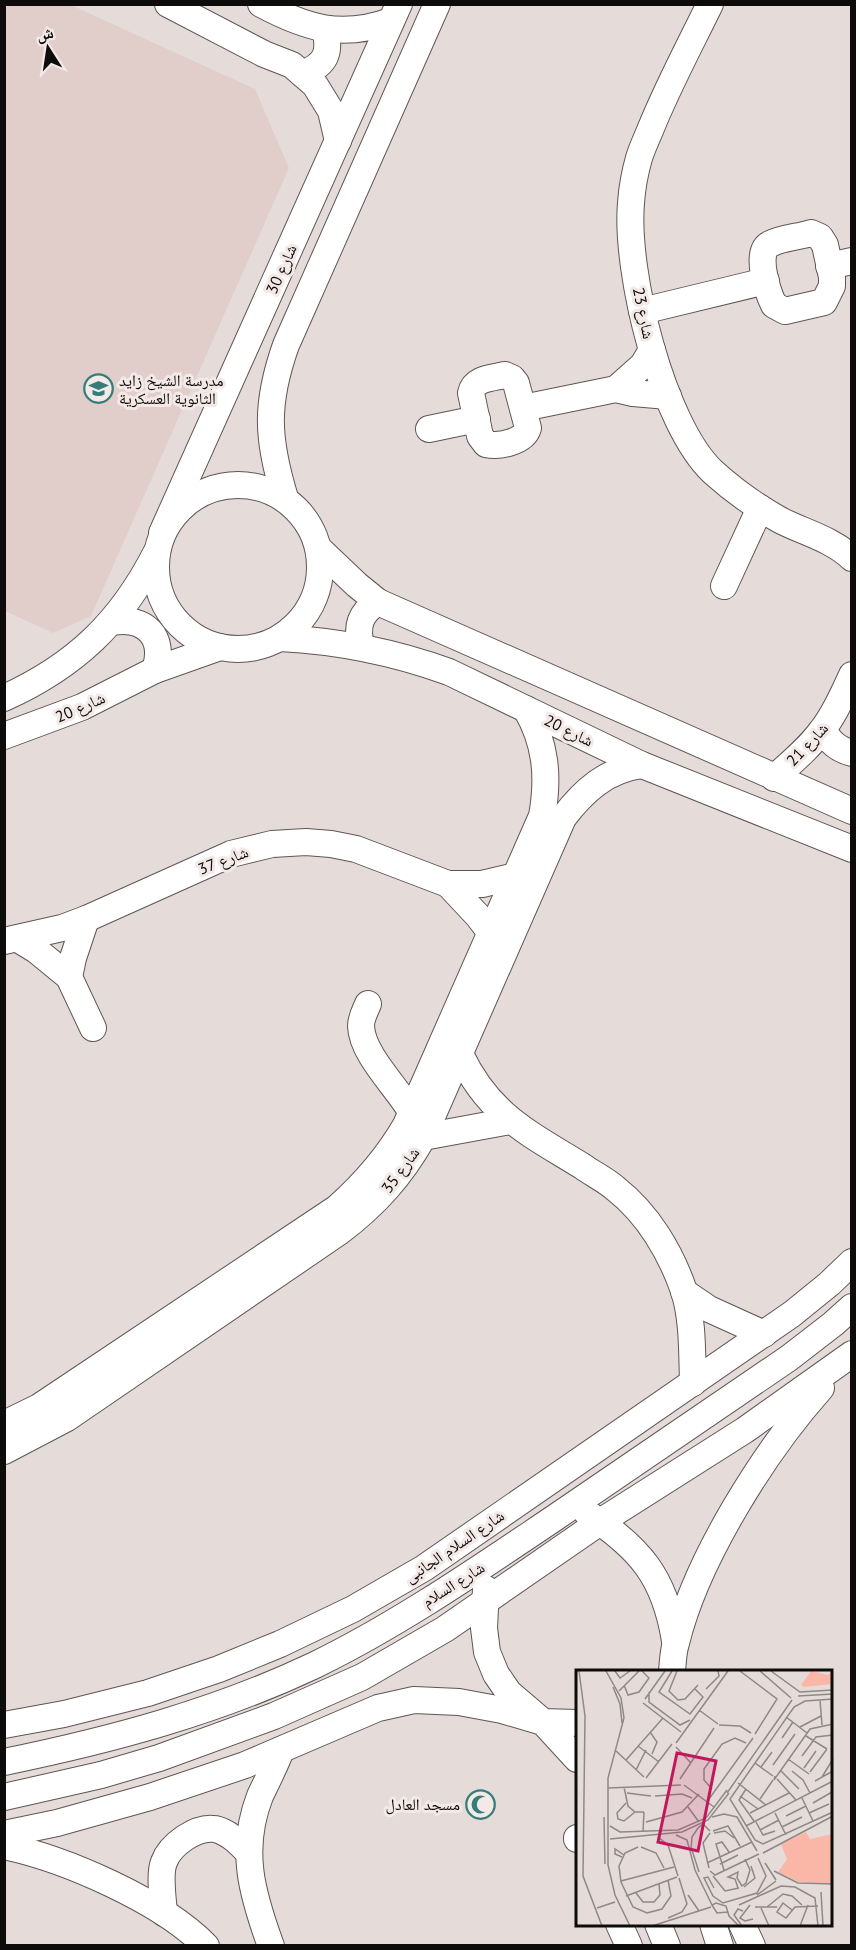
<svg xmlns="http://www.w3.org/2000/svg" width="856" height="1950" font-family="'PT Sans','Noto Naskh Arabic',sans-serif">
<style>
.built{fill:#e1cecb}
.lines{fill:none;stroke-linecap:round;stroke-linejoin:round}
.minor-casing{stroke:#5e5654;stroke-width:28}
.minor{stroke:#fff;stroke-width:26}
.labels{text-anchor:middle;stroke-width:6;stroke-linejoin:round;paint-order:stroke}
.street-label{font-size:16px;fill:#0e0b0b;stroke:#f3e9e7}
.poi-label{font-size:16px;fill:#0e0b0b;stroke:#f3e9e7;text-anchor:start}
.inset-road{fill:none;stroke:#8f8887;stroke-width:1.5}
.view{fill:#c2185b;fill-opacity:0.15;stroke:#c2185b;stroke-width:3}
.inset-edge{fill:none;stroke:#0e0b0b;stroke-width:3}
</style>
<rect width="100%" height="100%" fill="#e5dcda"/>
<path class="built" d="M 5,4 L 71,5 L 255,89 L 289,168 L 91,616 L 53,633 L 5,611 Z"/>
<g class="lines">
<defs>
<g id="minor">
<path d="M 168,4 L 264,54 L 292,65 L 315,85 L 331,111 L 338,141"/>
<path d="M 261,4 C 306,28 341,39 391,21"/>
<path d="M 710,4 C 690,45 668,86 651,128 C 647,138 642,148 639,158 C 635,172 632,188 631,203 C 625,272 662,424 713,472 C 734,491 755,506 780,520 C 803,532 832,539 852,558"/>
<path d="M 303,74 C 326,64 331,53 325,29"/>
<path d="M 811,233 L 820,237 L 825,245 L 832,277 L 832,286 L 824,302 L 785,311 L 774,305 C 768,293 754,252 770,244 C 781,238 799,237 811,233 Z"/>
<path d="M 829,266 L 852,261"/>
<path d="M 642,311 L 766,281"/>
<path d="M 505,375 L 512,378 L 516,383 L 528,428 C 524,442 499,447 486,444 L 480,436 L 471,393 C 474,378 492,378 505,375 Z"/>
<path d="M 616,389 L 643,365 L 652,350"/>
<path d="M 523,408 L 616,389 L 633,393 L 668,396"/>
<path d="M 429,429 L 477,419"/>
<circle cx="238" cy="567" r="82"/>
<path d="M 285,498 C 267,439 265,404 286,345 L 437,4"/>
<path d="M 162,533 L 399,4"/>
<path d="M 319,549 L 357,585 L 378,602 L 852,811"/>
<path d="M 724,586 L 760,508"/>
<path d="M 112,622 C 145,616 166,637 155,670"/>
<path d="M 280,638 C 339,641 394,652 449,672 L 642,765 L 852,849"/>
<path d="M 361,646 C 356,626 360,613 378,602"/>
<path d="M 4,698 C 75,666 121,622 156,553"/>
<path d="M 823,730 C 830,742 837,749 852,753"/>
<path d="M 4,736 L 82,707 L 155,670 L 220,647"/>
<path d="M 774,778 C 791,763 809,748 822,730 C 835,714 843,694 852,675"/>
<path d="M 448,884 L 478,916 L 491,933"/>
<path d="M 18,939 L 36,950 L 69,977 L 93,1028"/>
<path d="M 4,941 L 62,928 L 86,919 L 231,854 L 272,844 L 306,842 L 331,844 L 356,849 L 448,884 L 482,884 L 516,876"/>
<path d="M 69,977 L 73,958 L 86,919"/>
<path d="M 368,1004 C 365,1011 361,1018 361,1026 C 362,1055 398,1088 412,1113"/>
<path d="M 460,1054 C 489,1115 527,1132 582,1166 C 593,1174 606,1180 616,1189 C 648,1214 671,1253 684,1291 C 693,1319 692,1353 693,1383"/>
<path d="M 423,1137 L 510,1121"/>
<path d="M 684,1292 L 709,1309 L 764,1334"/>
<path d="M 4,1424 L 39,1407 L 337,1208 C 365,1183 387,1158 406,1125 L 542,816 C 549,777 546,743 526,709"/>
<path d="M 4,1451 L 67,1418 L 339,1232 C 375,1205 401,1176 423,1137 L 563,818 C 584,790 607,770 642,765"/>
<path d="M 587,1513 C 640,1548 665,1577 675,1641"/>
<path d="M 486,1589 L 484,1628 L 487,1652 L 496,1674 L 509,1693 L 543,1722 L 577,1723"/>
<path d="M 672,1671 C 673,1662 673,1652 676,1643 C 696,1560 764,1452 821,1388"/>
<path d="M 4,1725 L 64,1714 L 148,1693 L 219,1669 L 280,1644 L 353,1609 L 424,1568 L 792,1314 L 829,1284 L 852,1262"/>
<path d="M 4,1762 C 111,1740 216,1712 315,1665 C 397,1625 474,1572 550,1521 C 630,1466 710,1412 789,1358 L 833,1324 L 852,1307"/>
<path d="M 4,1797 L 101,1775 L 159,1758 L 274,1716 L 362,1677 L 445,1629 L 600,1522 L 745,1430 L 852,1354"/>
<path d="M 4,1834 L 57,1823 L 150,1797 L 245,1765 L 378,1708 L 414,1700 L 459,1702 L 502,1710 L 543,1722 L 577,1759"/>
<path d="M 577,1838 L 577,1839"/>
<path d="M 4,1846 C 66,1859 162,1901 206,1946"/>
<path d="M 164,1913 C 163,1900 159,1874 164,1862 C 170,1845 196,1826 215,1829 C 229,1832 240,1844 249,1853"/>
<path d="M 619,1924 L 629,1946"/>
<path d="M 658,1924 L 667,1946"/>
<path d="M 713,1924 L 720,1946"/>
<path d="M 742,1924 L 752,1946"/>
<path d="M 271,1946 C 252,1894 239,1850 260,1796 C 267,1781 275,1766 281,1750"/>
</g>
</defs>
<use href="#minor" class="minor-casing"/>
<use href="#minor" class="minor"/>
</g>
<defs>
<symbol id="school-ring" viewBox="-11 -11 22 22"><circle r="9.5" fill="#f3e9e7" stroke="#357d78" stroke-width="1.5"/><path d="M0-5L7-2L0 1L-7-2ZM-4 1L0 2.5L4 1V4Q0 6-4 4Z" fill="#357d78"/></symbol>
<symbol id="mosque-ring" viewBox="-11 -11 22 22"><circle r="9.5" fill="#f3e9e7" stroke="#357d78" stroke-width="1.5"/><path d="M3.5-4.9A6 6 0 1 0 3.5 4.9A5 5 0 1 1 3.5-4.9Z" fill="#357d78"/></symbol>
</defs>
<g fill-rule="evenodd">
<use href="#school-ring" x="82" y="372" width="33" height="33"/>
<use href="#mosque-ring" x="464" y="1788" width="33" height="33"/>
</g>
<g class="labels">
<g class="street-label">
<text transform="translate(281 269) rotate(-66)" y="6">شارع 30</text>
<text transform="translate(644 313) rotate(78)" y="6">شارع 23</text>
<text transform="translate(80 707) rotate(-24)" y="6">شارع 20</text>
<text transform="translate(569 730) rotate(26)" y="6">شارع 20</text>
<text transform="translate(807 744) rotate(-47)" y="6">شارع 21</text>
<text transform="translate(223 860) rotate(-21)" y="6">شارع 37</text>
<text transform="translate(400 1170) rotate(-54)" y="6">شارع 35</text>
<text transform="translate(454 1546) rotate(-34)" y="6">شارع السلام الجانبى</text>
<text transform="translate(453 1584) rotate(-32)" y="6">شارع السلام</text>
</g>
<g class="poi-label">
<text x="119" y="386">مدرسة الشيخ زايد<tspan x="119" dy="18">الثانوية العسكرية</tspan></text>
<text x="460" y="1810" text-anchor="end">مسجد العادل</text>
</g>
</g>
<g transform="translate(576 1670)">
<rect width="256" height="256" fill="#e5dcda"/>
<path d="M 235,1 L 252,5 L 256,1 L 256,14 L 228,17 L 225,15 ZM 230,162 L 234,169 L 256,164 L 256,214 L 223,212 L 202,202 L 211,189 L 205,174 Z" fill="#fab7a8"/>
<path class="inset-road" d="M 3,1 L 9,46 L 7,206 L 26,256M 30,1 L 45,28 L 48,48 L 32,108 L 32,195 L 39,225 L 54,256M 39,1 L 44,8 L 54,1M 96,1 L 83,22 L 114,44 L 127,27 L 119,19M 101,1 L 93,21 L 102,30 L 109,29 L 122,15M 164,1 L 201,29 L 179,64M 184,1 L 215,28M 195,1 L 224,22 L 257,20M 48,15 L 52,25 L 63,22 L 73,8 L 66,1M 37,17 L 44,34 L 46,53M 130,19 L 143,6 L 142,1M 43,21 L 63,1M 73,22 L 73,32 L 104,55 L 114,50M 222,26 L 257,24M 69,29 L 89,1M 257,29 L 229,31 L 218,37 L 154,129 L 179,170 L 187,174 L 257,142M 244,30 L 246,55M 67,33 L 105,62M 123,40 L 142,54M 210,47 L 231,63M 143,55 L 164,56 L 175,63M 224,57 L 245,46M 74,62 L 81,72 L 76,84M 230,66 L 251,79M 206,68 L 217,52M 100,73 L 152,1M 62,76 L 83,92M 100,77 L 115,93M 40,81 L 68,107M 226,86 L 240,67 L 257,65M 212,89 L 233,104M 50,90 L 87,48M 179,93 L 197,106M 197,95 L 219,64M 185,97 L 196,82M 228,98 L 240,81M 60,100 L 70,80M 205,101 L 223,119M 216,101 L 227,110 L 234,123M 234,102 L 251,79M 199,106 L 198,110 L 234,59 L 257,54M 246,107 L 257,89M 70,108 L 96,74M 104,109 L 138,58M 201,109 L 220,130M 239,111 L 257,101M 162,113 L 190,135M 108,115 L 138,137M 48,117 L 52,136 L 59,142 L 68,142M 32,118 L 105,115M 136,119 L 128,110 L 128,99 L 146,74 L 159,68 L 170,73M 170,119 L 163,130 L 178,151M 51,123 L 75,126M 151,123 L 216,30M 79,126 L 106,124 L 116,128M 164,126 L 182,139M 226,128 L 237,151M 133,129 L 177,68M 184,129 L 197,110M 50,133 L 41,143 L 42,149 L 48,151 L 59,142M 237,133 L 256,122M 112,137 L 123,152M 174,143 L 213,123M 199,143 L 210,165M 233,143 L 253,134M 210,146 L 230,136M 28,147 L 29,194M 136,147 L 148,144 L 161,147 L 181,181M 70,152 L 106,142 L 123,124M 180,152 L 187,165 L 199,161M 34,156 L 44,162 L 102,160 L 130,148 L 151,120M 170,156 L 257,111M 206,157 L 226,147M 184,160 L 203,150M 137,161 L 152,156 L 164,176M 67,162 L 68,142M 138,163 L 149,161 L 158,168M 100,165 L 111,170 L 119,200 L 136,235M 82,167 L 92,175 L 102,206M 34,169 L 106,162 L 132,150 L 153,123M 62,177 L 49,183 L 43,196 L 45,212 L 57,237 L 71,243 L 86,239 L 95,226 L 92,210M 65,177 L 80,183 L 88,198M 115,177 L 123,202M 115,179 L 116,167 L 122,158 L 127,154 L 134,161M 187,183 L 257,146M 46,187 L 39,184 L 39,179 L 48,185M 131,193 L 176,172M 189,193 L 200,210M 144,194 L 162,185M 133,198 L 127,173 L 134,163M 148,200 L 140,174 L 146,172 L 153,182M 134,201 L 139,205 L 183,184M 198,201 L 222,213 L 257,214M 137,206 L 149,221 L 163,218M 45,211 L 98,197M 168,217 L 179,208 L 175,196M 138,218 L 132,207 L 128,208 L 137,226 L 147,233 L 181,223 L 190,206 L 182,188M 162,218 L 159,209 L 152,207 L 162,202 L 161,208 L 166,216 L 170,213 L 174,200 L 169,189M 245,222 L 247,256M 60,223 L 67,232 L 78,232 L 84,225 L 83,214M 112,225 L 123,241M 181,225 L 200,211M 50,226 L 101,207M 163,235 L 205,216 L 219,217 L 239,228 L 242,256M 174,235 L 164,248 L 169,251 L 177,249M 179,237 L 201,237M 191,237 L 207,224 L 216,226 L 226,235M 256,237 L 256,256M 21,238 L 39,232M 185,238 L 193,256M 216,240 L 207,233 L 201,242 L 210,248 L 219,237 L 242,236M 152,242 L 141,243 L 136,235 L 140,233 L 150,236 L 153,246 L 163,256M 92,248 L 106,242 L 111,234 L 103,208M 76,256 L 135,237M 166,256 L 158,245 L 162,239 L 167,241M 224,256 L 232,235"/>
<path class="view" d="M 101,83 L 140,91 L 122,181 L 82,172 Z"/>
<rect width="256" height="256" class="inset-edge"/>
</g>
<rect width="856" height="1950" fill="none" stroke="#0e0b0b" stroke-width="12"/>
<g transform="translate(48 48) rotate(348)" stroke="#f3e9e7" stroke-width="4.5" paint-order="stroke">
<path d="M0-4.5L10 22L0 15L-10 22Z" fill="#0e0b0b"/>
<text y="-9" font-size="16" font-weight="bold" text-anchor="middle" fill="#0e0b0b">ش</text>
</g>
</svg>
